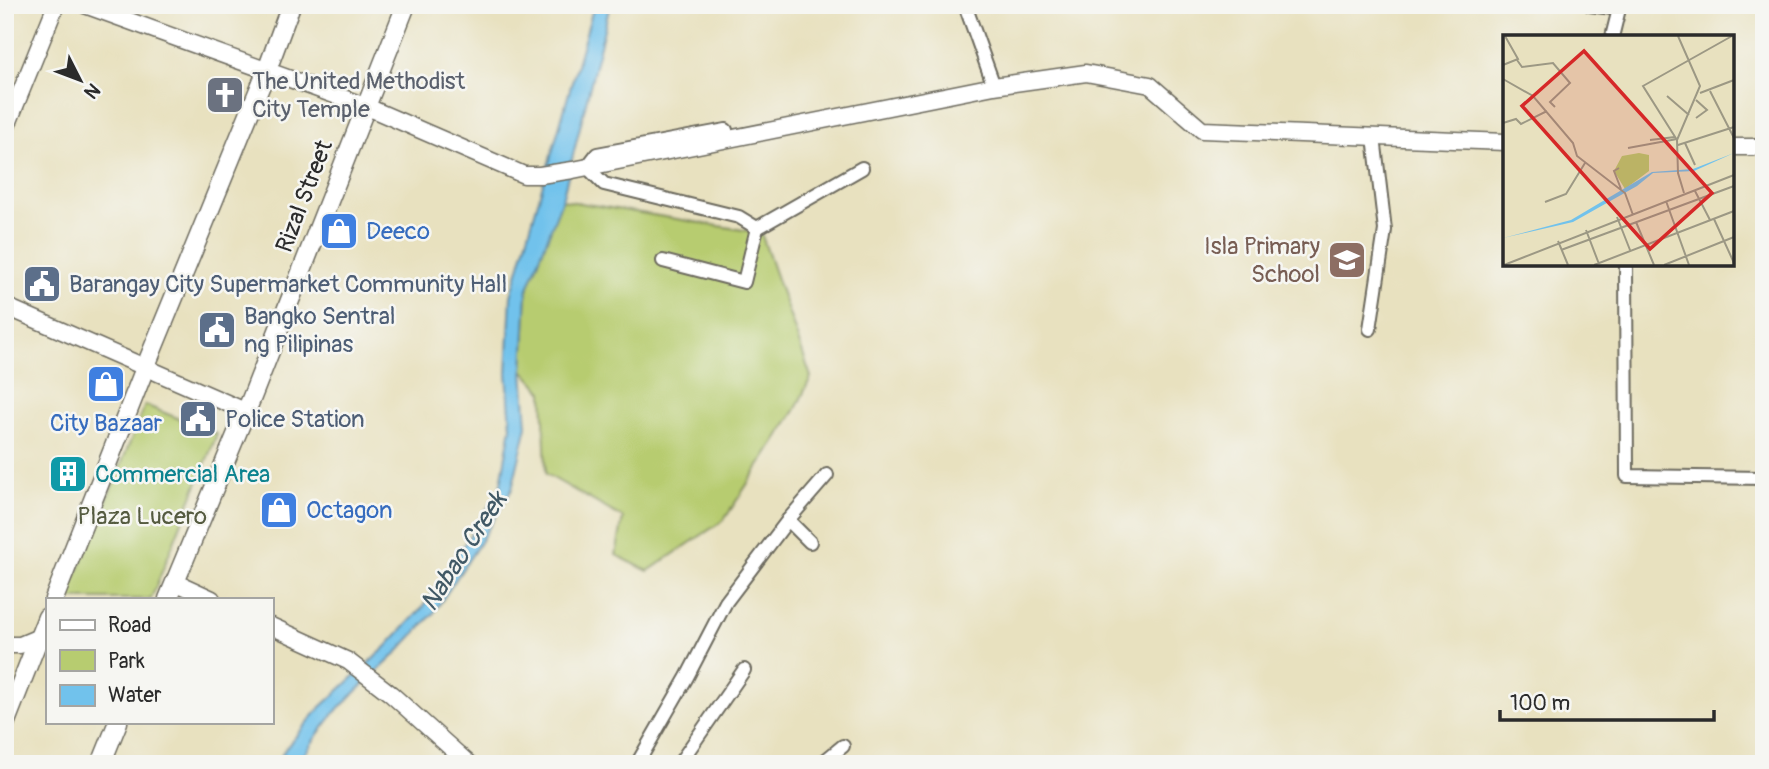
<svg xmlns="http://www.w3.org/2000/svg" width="1769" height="769" font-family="Pangolin,sans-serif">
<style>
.green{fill:#b7cc70;stroke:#717c4e;stroke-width:2}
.water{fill:#71c2ec;stroke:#4e768c;stroke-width:2}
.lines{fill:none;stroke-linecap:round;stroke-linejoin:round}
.minor-casing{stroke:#6d6b5f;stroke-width:16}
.tertiary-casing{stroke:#6d6b5f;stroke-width:19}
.secondary-casing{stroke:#6d6b5f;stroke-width:21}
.minor{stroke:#fff;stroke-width:12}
.tertiary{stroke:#fff;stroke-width:16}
.secondary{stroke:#fff;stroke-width:18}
.labels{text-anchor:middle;stroke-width:5;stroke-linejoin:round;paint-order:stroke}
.worship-label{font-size:24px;fill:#5b616d;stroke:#f6f6f2;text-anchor:start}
.street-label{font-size:24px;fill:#2b2b2b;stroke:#f6f6f2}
.shop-label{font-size:24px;fill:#366cbe;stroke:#f6f6f2;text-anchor:start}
.education-label{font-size:24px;fill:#785e54;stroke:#f6f6f2;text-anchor:end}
.service-label{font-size:24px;fill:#4e5e75;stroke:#f6f6f2;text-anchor:start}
.culture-label{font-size:24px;fill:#0d838f;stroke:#f6f6f2;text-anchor:start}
.park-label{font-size:24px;fill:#555b40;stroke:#f6f6f2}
.water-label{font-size:26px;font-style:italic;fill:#405865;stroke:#f6f6f2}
.inset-road{fill:none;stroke:#9c9884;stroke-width:2}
.view{fill:#d62828;fill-opacity:0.15;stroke:#d62828;stroke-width:3.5}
.inset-edge{fill:none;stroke:#2b2b2b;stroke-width:3.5}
</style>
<rect width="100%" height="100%" fill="#f6f6f2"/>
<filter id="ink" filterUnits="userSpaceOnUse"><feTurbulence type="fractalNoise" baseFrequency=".0143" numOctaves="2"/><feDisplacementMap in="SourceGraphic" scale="14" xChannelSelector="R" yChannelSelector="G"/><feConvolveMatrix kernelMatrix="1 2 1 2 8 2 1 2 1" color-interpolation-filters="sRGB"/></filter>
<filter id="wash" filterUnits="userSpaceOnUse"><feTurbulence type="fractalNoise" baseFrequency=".00686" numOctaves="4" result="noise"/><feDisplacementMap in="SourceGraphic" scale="28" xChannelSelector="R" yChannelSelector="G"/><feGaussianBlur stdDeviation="1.57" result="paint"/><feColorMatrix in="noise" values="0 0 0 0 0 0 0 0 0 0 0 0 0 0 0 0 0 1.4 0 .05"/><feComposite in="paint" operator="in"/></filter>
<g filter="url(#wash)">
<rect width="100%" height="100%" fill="#e8e1bf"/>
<g class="green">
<path d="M 562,200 L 761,233 L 811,377 L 796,409 L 724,520 L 648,571 L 616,555 L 623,518 L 546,474 L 543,392 L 523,370 L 527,291 Z"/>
<path d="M 145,405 L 217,434 L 151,599 L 67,599 Z"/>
</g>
<path class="water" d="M 594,5 L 610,5 L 562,200 L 527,291 L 523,370 L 527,426 L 512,489 L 477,547 L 433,614 L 395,655 L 336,711 L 318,734 L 298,764 L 277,764 L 285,749 L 320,708 L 386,647 L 424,606 L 500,489 L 511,427 L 507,373 L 511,296 Z"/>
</g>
<g filter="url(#ink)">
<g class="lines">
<defs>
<g id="minor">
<path d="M 965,5 L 994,86"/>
<path d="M 1590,5 L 1619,9"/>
<path d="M 1612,37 L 1620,5"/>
<path d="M 757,228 L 862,168"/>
<path d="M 663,261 L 744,282 L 757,228 L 739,217 L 604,184 L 587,167 L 597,154 L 726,130"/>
<path d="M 1626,264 L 1627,476 L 1764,478"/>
<path d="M 1370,329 L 1385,230 L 1374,137"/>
<path d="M 788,520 L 810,542"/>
<path d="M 637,764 L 687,677 L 726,602 L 788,520 L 827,475"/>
<path d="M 679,764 L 744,670"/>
<path d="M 821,764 L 843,746"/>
</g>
<g id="tertiary">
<path d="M 85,5 L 365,106 L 524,175 L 540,175 L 573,170 L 994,86 L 1086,73 L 1150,85 L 1202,130 L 1505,142"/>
<path d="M 5,131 L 56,5"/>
<path d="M 1732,147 L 1764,147"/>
<path d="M 5,306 L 245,411"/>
<path d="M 175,582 L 212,599"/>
<path d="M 271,626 L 348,661 L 391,694 L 469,764"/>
<path d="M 5,645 L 20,645 L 39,637 L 47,640"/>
</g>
<g id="secondary">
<path d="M 54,599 L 145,368 L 267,70 L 291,5"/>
<path d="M 168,599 L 252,397 L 406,5"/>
<path d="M 5,724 L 47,617"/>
<path d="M 101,764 L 118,722"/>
</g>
</defs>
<use href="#minor" class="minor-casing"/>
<use href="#tertiary" class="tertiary-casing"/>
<use href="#secondary" class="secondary-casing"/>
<use href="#minor" class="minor"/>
<use href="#tertiary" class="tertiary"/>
<use href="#secondary" class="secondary"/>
</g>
</g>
<defs>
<symbol id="church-square" viewBox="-11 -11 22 22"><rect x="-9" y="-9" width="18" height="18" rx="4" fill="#6b7280" stroke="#f6f6f2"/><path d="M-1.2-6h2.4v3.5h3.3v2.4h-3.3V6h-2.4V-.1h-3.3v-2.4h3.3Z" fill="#fff"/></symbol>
<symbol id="shop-square" viewBox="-11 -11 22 22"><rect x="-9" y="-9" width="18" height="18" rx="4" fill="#3f7fe0" stroke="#f6f6f2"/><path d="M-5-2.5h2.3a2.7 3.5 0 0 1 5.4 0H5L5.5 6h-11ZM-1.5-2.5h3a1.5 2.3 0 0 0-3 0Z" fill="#fff"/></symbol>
<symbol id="school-square" viewBox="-11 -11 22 22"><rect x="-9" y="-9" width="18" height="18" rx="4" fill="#8d6e63" stroke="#f6f6f2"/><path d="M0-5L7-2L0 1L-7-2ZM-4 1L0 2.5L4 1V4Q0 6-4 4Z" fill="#fff"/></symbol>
<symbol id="civic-square" viewBox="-11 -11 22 22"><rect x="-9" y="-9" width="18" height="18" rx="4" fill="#5c6f8a" stroke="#f6f6f2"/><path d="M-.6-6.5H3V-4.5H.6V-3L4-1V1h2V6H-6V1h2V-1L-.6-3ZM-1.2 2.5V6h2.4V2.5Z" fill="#fff"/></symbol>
<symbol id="building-square" viewBox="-11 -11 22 22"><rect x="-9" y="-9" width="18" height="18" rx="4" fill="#0f9aa8" stroke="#f6f6f2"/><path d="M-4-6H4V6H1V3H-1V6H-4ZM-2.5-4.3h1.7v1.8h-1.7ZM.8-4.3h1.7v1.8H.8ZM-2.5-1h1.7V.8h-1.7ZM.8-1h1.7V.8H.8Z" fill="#fff"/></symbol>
</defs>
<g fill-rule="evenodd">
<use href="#church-square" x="203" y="73" width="44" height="44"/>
<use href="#shop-square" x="317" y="209" width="44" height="44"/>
<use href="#school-square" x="1325" y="238" width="44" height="44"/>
<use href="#civic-square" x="20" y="262" width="44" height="44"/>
<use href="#civic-square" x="195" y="308" width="44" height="44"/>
<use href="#shop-square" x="84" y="362" width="44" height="44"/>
<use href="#civic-square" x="176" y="397" width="44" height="44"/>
<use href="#building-square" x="46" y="452" width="44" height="44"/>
<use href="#shop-square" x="257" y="488" width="44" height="44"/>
</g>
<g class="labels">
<g class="worship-label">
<text x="252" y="89">The United Methodist<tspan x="252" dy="28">City Temple</tspan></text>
</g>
<g class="street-label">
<text transform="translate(304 196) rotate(-69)" y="8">Rizal Street</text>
</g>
<g class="shop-label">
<text x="366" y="239">Deeco</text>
<text x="106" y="431" text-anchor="middle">City Bazaar</text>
<text x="306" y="518">Octagon</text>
</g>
<g class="education-label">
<text x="1320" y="254">Isla Primary<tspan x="1320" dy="28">School</tspan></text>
</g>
<g class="service-label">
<text x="69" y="292">Barangay City Supermarket Community Hall</text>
<text x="244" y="324">Bangko Sentral<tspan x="244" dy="28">ng Pilipinas</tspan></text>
<text x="225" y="427">Police Station</text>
</g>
<g class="culture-label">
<text x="95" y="482">Commercial Area</text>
</g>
<g class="park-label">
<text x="142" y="524">Plaza Lucero</text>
</g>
<g class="water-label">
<text transform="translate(463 551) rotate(-57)" y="9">Nabao Creek</text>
</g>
</g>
<g transform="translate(1503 35)">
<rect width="231" height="231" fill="#e8e1bf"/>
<path d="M 136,118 L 146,120 L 146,136 L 122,154 L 111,136 L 119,121 Z" fill="#b7cc70"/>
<path d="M 231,118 L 191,136 L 150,138 L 134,151 L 70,187 L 0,203 L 68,185 L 149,137 L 190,134 Z" fill="#71c2ec"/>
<path class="inset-road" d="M 175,1 L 197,51 L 174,105 L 175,138 L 181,158M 14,25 L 19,32 L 50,28 L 67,48 L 47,67 L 52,72M 0,30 L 15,24 L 2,1M 0,44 L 30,61 L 70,108 L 74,121 L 122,158 L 130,180M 207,56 L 231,103M 197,58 L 231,45M 164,61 L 186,80M 193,83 L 204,75 L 193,65M 0,88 L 13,84 L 18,89 L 44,76M 147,105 L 172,102M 174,105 L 140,51 L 229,1M 182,108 L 192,130M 175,110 L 231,92M 125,113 L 174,104M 116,133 L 111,136 L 118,154M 192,156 L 207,185M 163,166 L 186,230M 42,167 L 63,159 L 82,128M 114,182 L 127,215M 211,184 L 231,228M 133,187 L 151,230M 83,195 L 96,229M 55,206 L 65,230M 58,215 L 231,151M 1,230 L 231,140M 91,230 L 231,176M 161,230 L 231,202"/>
<path class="view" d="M 81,16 L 209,158 L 147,214 L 19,71 Z"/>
<rect width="231" height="231" class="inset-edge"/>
</g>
<rect width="1769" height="769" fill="none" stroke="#f6f6f2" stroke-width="28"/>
<rect x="46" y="598" width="228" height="126" fill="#f6f6f2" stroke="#a5a5a2" stroke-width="2"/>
<rect x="60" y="620" width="35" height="10" fill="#ffffff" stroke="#a5a5a2" stroke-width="2"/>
<text x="108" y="632" font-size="21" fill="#2b2b2b">Road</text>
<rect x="60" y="650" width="35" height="21" fill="#b7cc70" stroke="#a5a5a2" stroke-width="2"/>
<text x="108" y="668" font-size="21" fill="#2b2b2b">Park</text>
<rect x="60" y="685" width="35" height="21" fill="#71c2ec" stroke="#a5a5a2" stroke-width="2"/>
<text x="108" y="702" font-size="21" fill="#2b2b2b">Water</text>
<g transform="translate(80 80) rotate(132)" stroke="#f6f6f2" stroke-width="5" paint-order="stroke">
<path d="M0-5L12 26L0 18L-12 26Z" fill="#2b2b2b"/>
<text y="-10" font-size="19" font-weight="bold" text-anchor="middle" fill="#2b2b2b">N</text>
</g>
<path d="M1500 710v10h214v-10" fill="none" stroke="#2b2b2b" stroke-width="3.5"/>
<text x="1510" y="710" font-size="21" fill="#2b2b2b" stroke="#f6f6f2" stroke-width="5" paint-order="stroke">100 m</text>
</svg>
